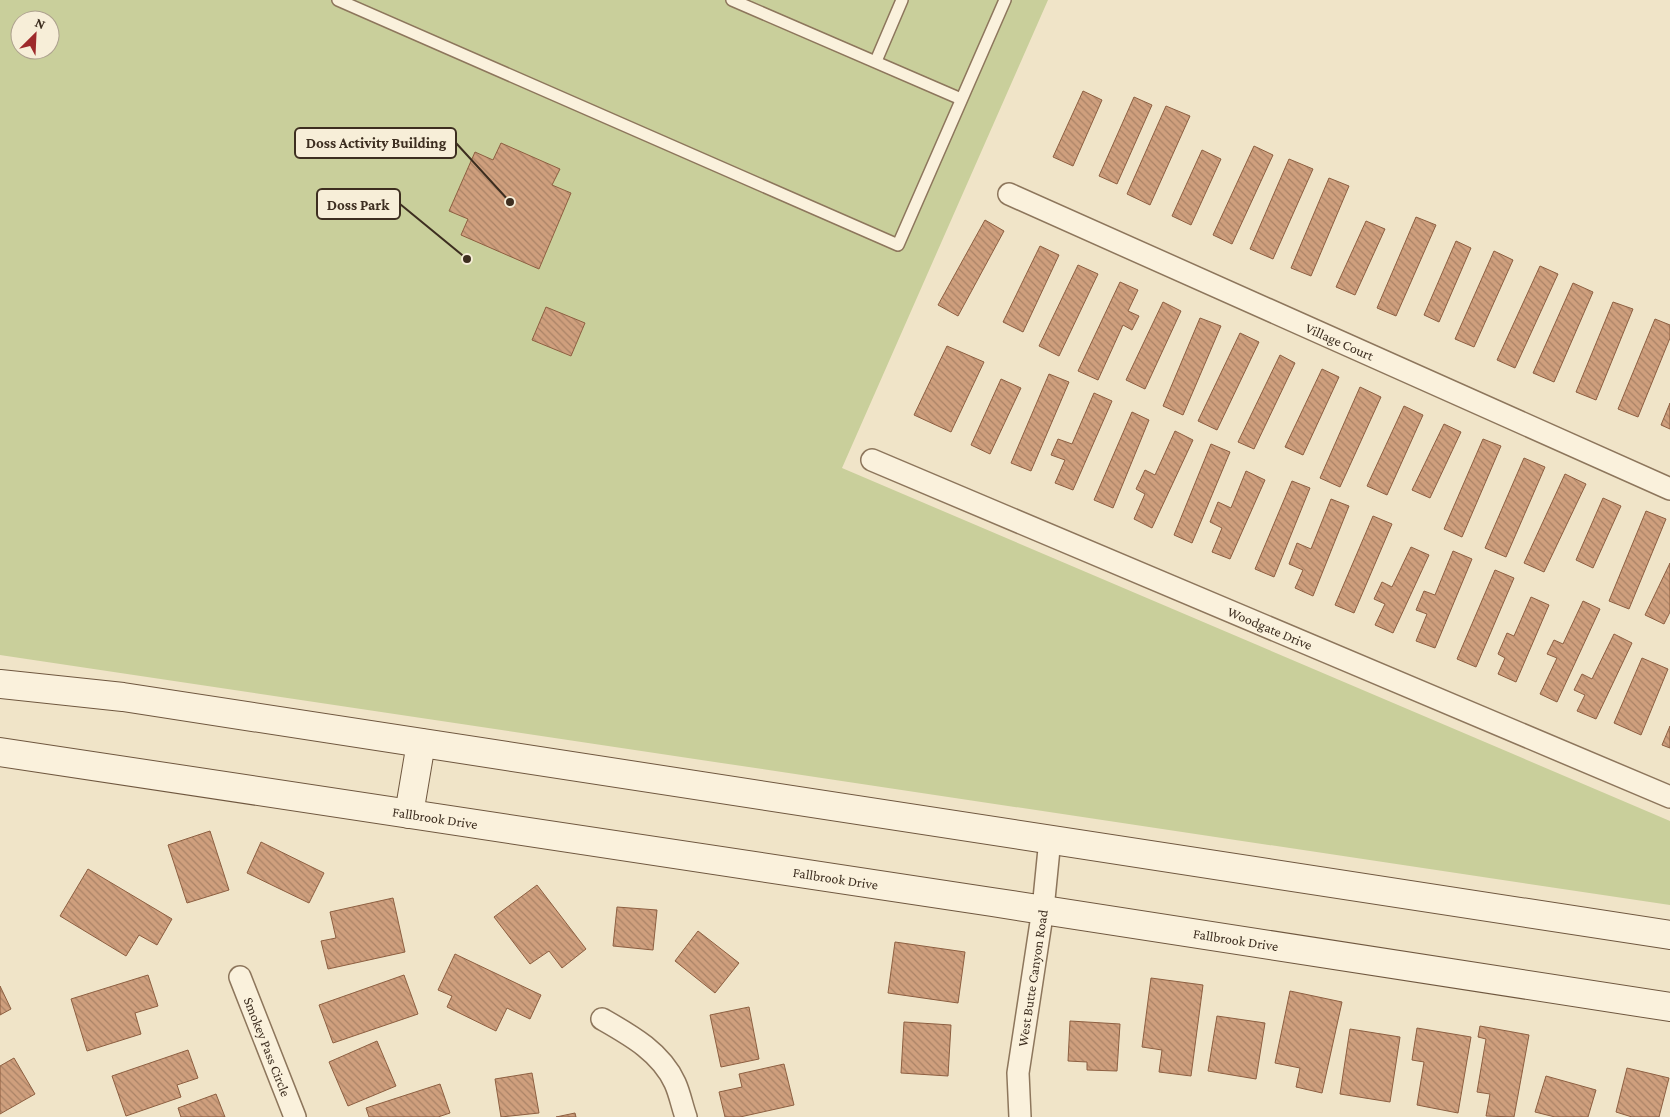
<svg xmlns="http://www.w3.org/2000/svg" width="1670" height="1117" font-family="'Crimson Pro',serif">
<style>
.green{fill:#c9cf9b;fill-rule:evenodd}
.building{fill:url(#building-back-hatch);stroke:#8d5f41}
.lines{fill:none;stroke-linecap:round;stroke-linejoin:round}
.lane-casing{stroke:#8d765c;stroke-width:14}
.street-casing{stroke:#8d765c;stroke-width:24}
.secondary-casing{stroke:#6f573f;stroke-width:30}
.lane{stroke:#faf1dc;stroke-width:11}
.street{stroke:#faf1dc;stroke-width:21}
.secondary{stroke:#faf1dc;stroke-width:28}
.labels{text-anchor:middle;stroke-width:4.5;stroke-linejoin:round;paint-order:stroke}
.street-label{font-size:14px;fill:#3d2e20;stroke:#f7eed8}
.leader{fill:none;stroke:#3d2e20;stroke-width:2}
.callout-dot{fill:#3d2e20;stroke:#f7eed8;stroke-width:2}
.callout{fill:#f7eed8;stroke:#3d2e20;stroke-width:2}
.callout-label{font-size:15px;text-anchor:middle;font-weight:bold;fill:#3d2e20}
</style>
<defs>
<pattern id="building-back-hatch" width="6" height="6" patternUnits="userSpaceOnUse" patternTransform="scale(1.25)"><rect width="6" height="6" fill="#cf9f7d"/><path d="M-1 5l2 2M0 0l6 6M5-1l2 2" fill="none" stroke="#a98266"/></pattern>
</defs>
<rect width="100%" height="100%" fill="#f0e4c8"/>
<path class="green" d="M 0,0 L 1048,0 L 842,468 L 1670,821 L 1670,905 L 0,655 ZM 20,20 L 50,20 L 50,50 L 20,50 Z"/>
<g class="building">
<path d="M 1083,91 L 1102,100 L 1073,166 L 1053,157 Z"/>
<path d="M 1134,97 L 1152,105 L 1117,184 L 1099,176 Z"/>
<path d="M 1166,106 L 1190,116 L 1150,205 L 1127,194 Z"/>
<path d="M 501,143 L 560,169 L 552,185 L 571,193 L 539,269 L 461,235 L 468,219 L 449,211 L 475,152 L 493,160 Z"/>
<path d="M 1254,146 L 1273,155 L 1232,244 L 1213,235 Z"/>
<path d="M 1202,150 L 1221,159 L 1191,225 L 1172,216 Z"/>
<path d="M 1289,159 L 1313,169 L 1273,259 L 1250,249 Z"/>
<path d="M 1329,178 L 1349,186 L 1311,276 L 1291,268 Z"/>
<path d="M 1416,217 L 1436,225 L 1396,316 L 1377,308 Z"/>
<path d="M 985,220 L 1004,231 L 958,316 L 938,305 Z"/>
<path d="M 1366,221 L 1385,229 L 1355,295 L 1336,287 Z"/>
<path d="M 1456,241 L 1471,248 L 1439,322 L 1424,315 Z"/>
<path d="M 1040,246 L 1059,255 L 1023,332 L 1003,322 Z"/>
<path d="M 1494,251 L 1513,260 L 1474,347 L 1455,339 Z"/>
<path d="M 1078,265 L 1098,274 L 1059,356 L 1039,346 Z"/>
<path d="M 1540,266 L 1558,274 L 1515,368 L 1497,360 Z"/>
<path d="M 1120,282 L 1138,290 L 1128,311 L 1139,316 L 1132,330 L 1123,325 L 1098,380 L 1078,371 Z"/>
<path d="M 1573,283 L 1593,292 L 1554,382 L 1533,373 Z"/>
<path d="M 1163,302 L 1181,311 L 1145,389 L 1126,380 Z"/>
<path d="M 1613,302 L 1633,309 L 1596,400 L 1576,392 Z"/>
<path d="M 546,307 L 585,323 L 571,356 L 532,340 Z"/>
<path d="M 1200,318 L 1221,326 L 1183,415 L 1163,406 Z"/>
<path d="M 1655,319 L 1670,325 L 1670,338 L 1638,417 L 1618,409 Z"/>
<path d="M 1240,333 L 1259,342 L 1217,430 L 1198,421 Z"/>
<path d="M 947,346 L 984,362 L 951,432 L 914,415 Z"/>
<path d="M 1280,355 L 1295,363 L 1254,449 L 1238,442 Z"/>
<path d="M 1322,369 L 1339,377 L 1303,455 L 1285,447 Z"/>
<path d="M 1049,374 L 1069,382 L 1031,471 L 1011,463 Z"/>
<path d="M 1001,379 L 1021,388 L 990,454 L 971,445 Z"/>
<path d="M 1360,387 L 1381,397 L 1340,487 L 1320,478 Z"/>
<path d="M 1094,393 L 1112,401 L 1073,490 L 1055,483 L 1065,460 L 1051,455 L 1058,439 L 1072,444 Z"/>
<path d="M 1670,403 L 1670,429 L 1661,425 Z"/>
<path d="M 1404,406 L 1423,415 L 1387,495 L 1367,486 Z"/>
<path d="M 1132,412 L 1149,420 L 1113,508 L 1094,500 Z"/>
<path d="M 1444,424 L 1461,432 L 1430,498 L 1412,490 Z"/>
<path d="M 1175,431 L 1193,440 L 1152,528 L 1134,519 L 1145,494 L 1136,489 L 1145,470 L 1155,475 Z"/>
<path d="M 1483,439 L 1501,446 L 1462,537 L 1444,529 Z"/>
<path d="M 1211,444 L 1230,452 L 1192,543 L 1174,535 Z"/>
<path d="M 1524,458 L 1545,467 L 1506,557 L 1485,548 Z"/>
<path d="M 1246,471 L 1265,480 L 1230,559 L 1212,552 L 1222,528 L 1210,522 L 1218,502 L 1231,508 Z"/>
<path d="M 1565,474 L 1586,484 L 1544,572 L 1524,563 Z"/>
<path d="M 1292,481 L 1310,488 L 1274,577 L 1255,569 Z"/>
<path d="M 1603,498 L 1621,506 L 1593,568 L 1576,560 Z"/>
<path d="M 1331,499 L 1349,506 L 1313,596 L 1295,588 L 1303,570 L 1289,564 L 1297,543 L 1311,549 Z"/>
<path d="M 1646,511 L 1666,519 L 1629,609 L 1609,601 Z"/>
<path d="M 1373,516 L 1392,524 L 1354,613 L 1335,605 Z"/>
<path d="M 1411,547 L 1429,555 L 1393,633 L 1375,625 L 1385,604 L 1374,599 L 1382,582 L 1392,587 Z"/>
<path d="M 1453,551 L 1472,559 L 1435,648 L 1416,641 L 1427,614 L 1416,610 L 1424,591 L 1435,595 Z"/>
<path d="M 1670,563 L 1670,612 L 1664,624 L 1645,615 Z"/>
<path d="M 1495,570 L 1514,578 L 1476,667 L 1457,659 Z"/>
<path d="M 1531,597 L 1549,605 L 1516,682 L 1498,674 L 1505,658 L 1498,654 L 1507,633 L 1514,636 Z"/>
<path d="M 1583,601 L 1600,609 L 1557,702 L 1540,694 L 1557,658 L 1547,654 L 1554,640 L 1563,644 Z"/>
<path d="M 1614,634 L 1632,643 L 1596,719 L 1577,711 L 1585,695 L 1574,690 L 1582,674 L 1592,679 Z"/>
<path d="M 1642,658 L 1668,669 L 1641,735 L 1614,723 Z"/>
<path d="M 1670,726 L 1670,748 L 1662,745 Z"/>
<path d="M 210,831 L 229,890 L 187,903 L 168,845 Z"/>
<path d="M 261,842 L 324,873 L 309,903 L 247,873 Z"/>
<path d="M 88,869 L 172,919 L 157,945 L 139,935 L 126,956 L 60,916 Z"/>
<path d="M 537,885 L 586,949 L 562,968 L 549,951 L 530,964 L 494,917 Z"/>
<path d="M 393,898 L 405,952 L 328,969 L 321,941 L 336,938 L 330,912 Z"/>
<path d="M 617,907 L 657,910 L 653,950 L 613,946 Z"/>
<path d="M 698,931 L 739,963 L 715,993 L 675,961 Z"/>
<path d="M 895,942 L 965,952 L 958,1003 L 888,993 Z"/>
<path d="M 455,954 L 541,995 L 530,1019 L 507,1008 L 496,1031 L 447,1007 L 452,996 L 438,990 Z"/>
<path d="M 148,975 L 158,1006 L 135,1013 L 141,1034 L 87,1051 L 71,999 Z"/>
<path d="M 404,975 L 418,1014 L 333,1043 L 319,1005 Z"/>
<path d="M 1151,978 L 1203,985 L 1191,1076 L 1159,1072 L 1162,1050 L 1142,1047 Z"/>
<path d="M 0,986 L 11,1009 L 0,1015 Z"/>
<path d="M 1290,991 L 1342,1002 L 1322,1093 L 1296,1087 L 1300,1068 L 1275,1063 Z"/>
<path d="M 749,1007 L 759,1059 L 721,1067 L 710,1015 Z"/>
<path d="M 1217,1016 L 1265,1023 L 1256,1079 L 1208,1071 Z"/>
<path d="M 1070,1021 L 1120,1024 L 1117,1071 L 1087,1070 L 1087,1062 L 1068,1061 Z"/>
<path d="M 904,1022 L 951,1025 L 948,1076 L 901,1073 Z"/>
<path d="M 1480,1026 L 1529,1035 L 1514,1117 L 1486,1116 L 1490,1094 L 1477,1092 L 1486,1039 L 1478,1037 Z"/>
<path d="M 1417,1028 L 1471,1037 L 1458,1113 L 1417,1105 L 1424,1062 L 1412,1060 Z"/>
<path d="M 1350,1029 L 1400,1037 L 1390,1102 L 1340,1094 Z"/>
<path d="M 377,1041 L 396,1086 L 348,1106 L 329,1062 Z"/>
<path d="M 188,1050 L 198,1078 L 177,1085 L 181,1097 L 126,1116 L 112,1076 Z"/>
<path d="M 14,1058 L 35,1094 L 0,1114 L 0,1066 Z"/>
<path d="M 784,1064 L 794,1105 L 740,1117 L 725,1117 L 719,1092 L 742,1087 L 739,1074 Z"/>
<path d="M 1627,1068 L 1669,1078 L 1659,1117 L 1632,1117 L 1616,1112 Z"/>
<path d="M 532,1073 L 539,1113 L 501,1117 L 495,1079 Z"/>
<path d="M 1546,1076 L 1596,1090 L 1588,1117 L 1555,1117 L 1535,1112 Z"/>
<path d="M 440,1084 L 450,1113 L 438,1117 L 369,1117 L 366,1108 Z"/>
<path d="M 216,1094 L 225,1117 L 181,1117 L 178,1108 Z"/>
<path d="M 575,1113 L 576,1117 L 556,1117 Z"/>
</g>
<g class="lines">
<defs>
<g id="lane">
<path d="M 338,0 L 898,245 L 1005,0"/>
<path d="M 732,0 L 961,99"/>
<path d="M 876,61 L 902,0"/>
</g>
<g id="street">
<path id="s1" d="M 1009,194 L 1670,489"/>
<path id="s2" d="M 872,460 L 1670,797"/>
<path id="s3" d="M 240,977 L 295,1117"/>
<path d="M 602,1019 C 630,1035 661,1052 675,1083 C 680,1094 682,1106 686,1117"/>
<path id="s4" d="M 1020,1117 L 1018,1073 L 1043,909 L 1050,839"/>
</g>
<g id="secondary">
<path d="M 0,684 L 123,697 L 1670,935"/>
<path id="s5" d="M 0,752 L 992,902 L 1670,1007"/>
<path d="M 409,814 L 421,743"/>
</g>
</defs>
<use href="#lane" class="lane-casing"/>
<use href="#street" class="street-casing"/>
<use href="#secondary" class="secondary-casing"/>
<use href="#lane" class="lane"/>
<use href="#street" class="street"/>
<use href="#secondary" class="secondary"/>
</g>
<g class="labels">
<g class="street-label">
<text dy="5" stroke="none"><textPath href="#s1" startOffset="362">Village Court</textPath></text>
<text dy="5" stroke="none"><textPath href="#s2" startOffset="432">Woodgate Drive</textPath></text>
<text dy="5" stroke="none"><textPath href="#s5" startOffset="440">Fallbrook Drive</textPath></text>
<text dy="5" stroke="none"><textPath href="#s5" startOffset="845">Fallbrook Drive</textPath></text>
<text dy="5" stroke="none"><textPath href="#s5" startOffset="1250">Fallbrook Drive</textPath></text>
<text dy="5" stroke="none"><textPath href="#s4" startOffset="140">West Butte Canyon Road</textPath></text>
<text dy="5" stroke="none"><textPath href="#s3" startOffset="75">Smokey Pass Circle</textPath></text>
</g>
</g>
<path class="leader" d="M510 202L456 143M467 259L400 204"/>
<g class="callout-dot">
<circle cx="510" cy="202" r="5"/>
<circle cx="467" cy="259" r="5"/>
</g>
<g class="callout">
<rect x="295" y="128" width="161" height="30" rx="5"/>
<rect x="317" y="189" width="83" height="30" rx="5"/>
</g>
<g class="callout-label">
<text x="376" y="148">Doss Activity Building</text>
<text x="358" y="210">Doss Park</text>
</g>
<g transform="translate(35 35) rotate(24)"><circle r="24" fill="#f7eed8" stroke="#ada18e"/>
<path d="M0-4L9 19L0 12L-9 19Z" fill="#9e2a2b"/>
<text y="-8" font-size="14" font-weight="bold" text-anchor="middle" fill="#3d2e20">N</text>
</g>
</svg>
